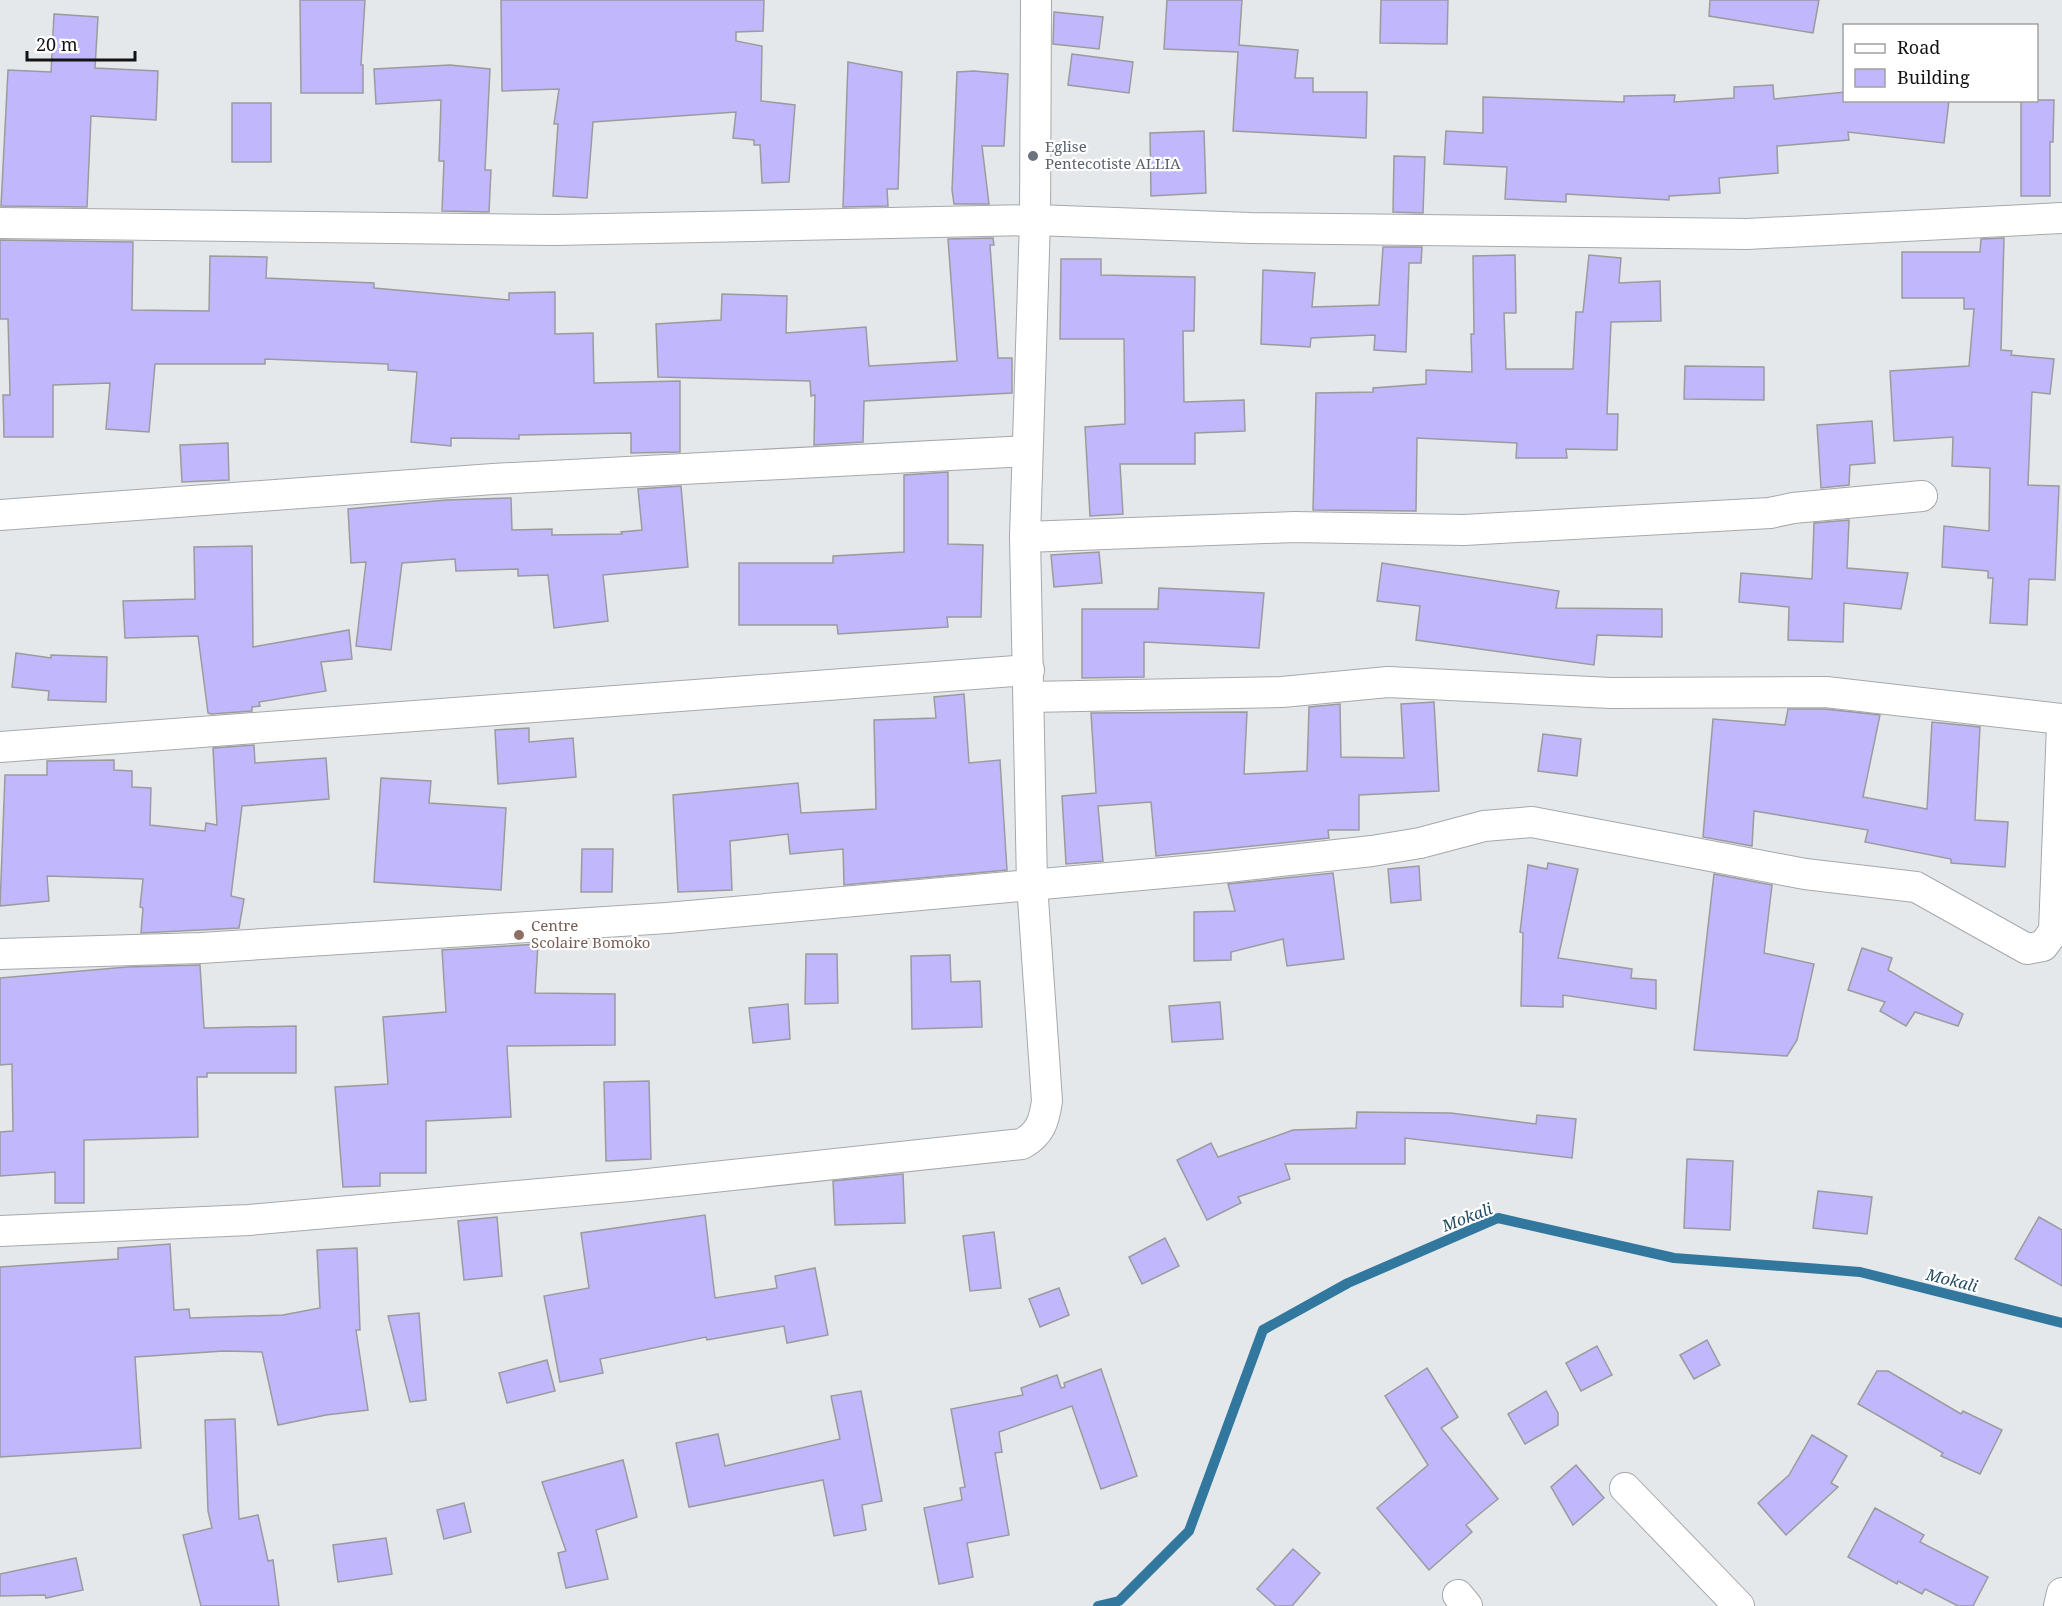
<svg xmlns="http://www.w3.org/2000/svg" width="2062" height="1606" font-family="'Noto Serif',serif">
<style>
.lines{fill:none;stroke-linecap:round;stroke-linejoin:round}
.stream{stroke:#31779e;stroke-width:10}
.building{fill:#c0b7fd;stroke:#9b9b9e;stroke-width:1.5}
.street-casing{stroke:#a6a8ab;stroke-width:32}
.street{stroke:#fff;stroke-width:30}
.worship-dot{fill:#6b7280;stroke:#fff;stroke-width:2}
.education-dot{fill:#8d6e63;stroke:#fff;stroke-width:2}
.labels{text-anchor:middle;stroke-width:4.5;stroke-linejoin:round;paint-order:stroke}
.worship-label{font-size:15px;fill:#5b616d;stroke:#fff;text-anchor:start}
.education-label{font-size:15px;fill:#785e54;stroke:#fff;text-anchor:start}
.water-label{font-size:16px;font-style:italic;fill:#234c64;stroke:#fff}
</style>
<rect width="100%" height="100%" fill="#e5e8ea"/>
<g class="lines">
<path class="stream" d="M 1098,1606 L 1119,1601 L 1189,1531 L 1263,1330 L 1348,1283 L 1498,1218 L 1674,1258 L 1860,1272 L 2062,1323"/>
</g>
<g class="building">
<path d="M 300,0 L 365,0 L 361,65 L 363,65 L 363,93 L 301,93 Z"/>
<path d="M 501,0 L 764,0 L 763,31 L 736,32 L 736,41 L 762,46 L 761,101 L 795,105 L 789,182 L 762,183 L 760,145 L 754,145 L 754,140 L 733,138 L 736,112 L 593,122 L 587,198 L 553,196 L 558,124 L 554,124 L 559,89 L 502,91 Z"/>
<path d="M 1167,0 L 1242,0 L 1239,45 L 1298,50 L 1295,78 L 1313,78 L 1313,92 L 1367,92 L 1366,138 L 1233,131 L 1238,52 L 1164,49 Z"/>
<path d="M 1381,0 L 1448,0 L 1447,44 L 1380,43 Z"/>
<path d="M 1710,0 L 1819,0 L 1813,33 L 1709,16 Z"/>
<path d="M 1054,12 L 1103,17 L 1099,49 L 1053,44 Z"/>
<path d="M 54,14 L 98,17 L 95,68 L 158,71 L 156,120 L 91,116 L 87,207 L 1,206 L 8,70 L 51,72 Z"/>
<path d="M 1072,54 L 1133,62 L 1129,93 L 1068,85 Z"/>
<path d="M 848,62 L 902,72 L 898,189 L 887,189 L 888,206 L 843,207 Z"/>
<path d="M 450,65 L 490,69 L 485,170 L 491,170 L 489,212 L 442,211 L 444,161 L 439,161 L 441,100 L 376,104 L 374,69 Z"/>
<path d="M 974,71 L 1008,74 L 1004,146 L 982,146 L 989,204 L 954,204 L 952,190 L 957,72 Z"/>
<path d="M 1773,85 L 1774,99 L 1845,92 L 1845,100 L 1949,100 L 1944,143 L 1848,132 L 1849,140 L 1777,146 L 1778,173 L 1719,178 L 1720,193 L 1669,196 L 1669,200 L 1566,194 L 1566,202 L 1505,199 L 1507,167 L 1444,164 L 1446,131 L 1483,133 L 1483,97 L 1624,102 L 1624,96 L 1675,95 L 1674,102 L 1734,98 L 1734,87 Z"/>
<path d="M 2021,100 L 2054,100 L 2053,142 L 2050,142 L 2050,196 L 2021,196 Z"/>
<rect x="232" y="103" width="39" height="59"/>
<path d="M 1204,131 L 1206,193 L 1151,196 L 1150,133 Z"/>
<path d="M 1394,156 L 1425,157 L 1423,213 L 1393,212 Z"/>
<path d="M 993,238 L 994,245 L 990,245 L 998,358 L 1012,358 L 1012,393 L 864,401 L 863,442 L 814,445 L 815,395 L 811,396 L 810,381 L 658,377 L 656,324 L 721,320 L 722,294 L 787,296 L 786,333 L 866,327 L 869,366 L 957,361 L 948,239 Z"/>
<path d="M 2004,238 L 2001,350 L 2012,351 L 2011,355 L 2054,359 L 2050,394 L 2032,392 L 2028,485 L 2059,486 L 2055,580 L 2029,579 L 2027,625 L 1990,623 L 1993,578 L 1988,578 L 1988,571 L 1942,567 L 1944,526 L 1989,531 L 1990,468 L 1952,466 L 1953,437 L 1894,441 L 1890,371 L 1969,366 L 1974,309 L 1964,309 L 1964,298 L 1902,298 L 1902,252 L 1980,252 L 1981,239 Z"/>
<path d="M 0,240 L 133,242 L 132,310 L 209,311 L 210,256 L 267,257 L 266,278 L 374,283 L 374,288 L 509,300 L 509,293 L 555,292 L 555,334 L 593,333 L 594,383 L 680,381 L 680,452 L 631,453 L 631,433 L 519,435 L 519,439 L 451,438 L 451,446 L 411,442 L 417,372 L 388,370 L 388,364 L 265,359 L 265,364 L 155,364 L 149,432 L 106,429 L 110,383 L 53,385 L 53,437 L 4,437 L 3,395 L 10,395 L 8,319 L 0,319 Z"/>
<path d="M 1383,247 L 1422,247 L 1421,263 L 1409,263 L 1406,352 L 1374,350 L 1375,335 L 1311,338 L 1310,347 L 1261,344 L 1263,270 L 1315,273 L 1312,307 L 1379,305 Z"/>
<path d="M 1515,255 L 1516,313 L 1504,313 L 1506,369 L 1573,369 L 1576,312 L 1583,312 L 1589,255 L 1621,258 L 1619,283 L 1660,281 L 1661,321 L 1611,322 L 1607,414 L 1618,414 L 1617,450 L 1566,449 L 1567,458 L 1516,458 L 1517,443 L 1417,438 L 1416,511 L 1313,510 L 1316,393 L 1373,392 L 1373,388 L 1426,384 L 1426,370 L 1472,372 L 1471,334 L 1474,334 L 1473,256 Z"/>
<path d="M 1061,259 L 1101,259 L 1101,275 L 1195,277 L 1194,331 L 1183,331 L 1184,402 L 1244,400 L 1245,431 L 1195,433 L 1195,464 L 1120,464 L 1123,514 L 1090,516 L 1085,427 L 1125,424 L 1124,339 L 1060,339 Z"/>
<path d="M 1685,366 L 1764,367 L 1764,400 L 1684,399 Z"/>
<path d="M 1872,421 L 1875,463 L 1850,465 L 1849,485 L 1821,488 L 1817,425 Z"/>
<path d="M 228,443 L 229,480 L 182,482 L 180,445 Z"/>
<path d="M 948,472 L 948,544 L 983,545 L 981,617 L 947,617 L 948,627 L 838,634 L 837,625 L 739,625 L 739,563 L 833,563 L 833,556 L 904,552 L 904,475 Z"/>
<path d="M 681,486 L 688,567 L 603,575 L 608,621 L 554,628 L 548,575 L 518,576 L 518,569 L 456,571 L 455,559 L 402,563 L 391,650 L 356,646 L 366,562 L 351,563 L 348,509 L 446,500 L 511,498 L 512,530 L 552,529 L 552,535 L 622,534 L 621,532 L 642,530 L 638,489 Z"/>
<path d="M 1849,520 L 1847,568 L 1908,573 L 1901,609 L 1844,603 L 1843,642 L 1788,640 L 1789,607 L 1739,602 L 1741,573 L 1812,579 L 1814,523 Z"/>
<path d="M 252,546 L 253,647 L 349,630 L 352,659 L 321,662 L 326,691 L 259,702 L 260,706 L 252,707 L 252,711 L 211,714 L 208,713 L 198,636 L 125,638 L 123,601 L 195,599 L 194,547 Z"/>
<path d="M 1099,552 L 1102,583 L 1054,587 L 1051,555 Z"/>
<path d="M 1382,563 L 1559,591 L 1556,608 L 1662,609 L 1662,637 L 1597,635 L 1594,665 L 1416,640 L 1420,606 L 1377,601 Z"/>
<path d="M 1159,588 L 1264,593 L 1259,648 L 1144,642 L 1144,677 L 1082,678 L 1082,609 L 1158,609 Z"/>
<path d="M 16,653 L 51,658 L 51,655 L 107,657 L 106,702 L 48,700 L 49,691 L 12,687 Z"/>
<path d="M 964,694 L 969,763 L 1000,760 L 1007,870 L 844,885 L 843,849 L 790,854 L 788,834 L 730,841 L 732,890 L 678,892 L 673,795 L 798,783 L 801,813 L 876,809 L 874,720 L 936,718 L 934,697 Z"/>
<path d="M 1434,702 L 1439,791 L 1359,795 L 1359,830 L 1328,830 L 1329,838 L 1156,856 L 1151,802 L 1098,806 L 1103,861 L 1066,864 L 1062,796 L 1096,793 L 1091,713 L 1247,712 L 1244,774 L 1307,771 L 1309,707 L 1340,704 L 1341,757 L 1404,758 L 1401,704 Z"/>
<path d="M 1788,709 L 1825,709 L 1880,715 L 1863,797 L 1927,809 L 1932,722 L 1980,727 L 1975,820 L 2008,822 L 2005,867 L 1951,863 L 1951,859 L 1865,842 L 1868,830 L 1754,811 L 1752,846 L 1703,837 L 1713,719 L 1785,725 Z"/>
<path d="M 529,728 L 529,742 L 573,738 L 576,777 L 498,784 L 495,730 Z"/>
<path d="M 1543,734 L 1581,739 L 1577,776 L 1538,771 Z"/>
<path d="M 254,745 L 255,763 L 326,758 L 329,799 L 242,806 L 231,896 L 244,899 L 239,928 L 141,933 L 143,908 L 140,907 L 143,879 L 47,876 L 49,901 L 0,906 L 5,775 L 47,775 L 47,761 L 114,760 L 114,770 L 132,771 L 132,787 L 151,788 L 150,825 L 205,831 L 206,823 L 217,825 L 213,748 Z"/>
<path d="M 381,778 L 431,781 L 429,803 L 506,808 L 501,890 L 374,882 Z"/>
<path d="M 582,849 L 613,849 L 612,892 L 581,892 Z"/>
<path d="M 1548,863 L 1578,869 L 1558,958 L 1632,969 L 1631,978 L 1656,980 L 1656,1009 L 1563,995 L 1563,1007 L 1521,1006 L 1523,933 L 1520,932 L 1528,865 L 1547,869 Z"/>
<path d="M 1419,866 L 1421,900 L 1391,903 L 1388,869 Z"/>
<path d="M 1333,873 L 1344,959 L 1287,966 L 1283,939 L 1231,952 L 1231,960 L 1194,961 L 1194,912 L 1235,911 L 1228,884 Z"/>
<path d="M 1714,874 L 1772,885 L 1764,953 L 1814,964 L 1797,1040 L 1787,1056 L 1694,1050 Z"/>
<path d="M 538,944 L 535,993 L 615,994 L 615,1045 L 507,1046 L 511,1117 L 426,1121 L 426,1173 L 380,1173 L 380,1186 L 343,1187 L 335,1087 L 388,1084 L 383,1017 L 446,1012 L 442,950 Z"/>
<path d="M 1862,948 L 1892,958 L 1888,970 L 1963,1014 L 1958,1026 L 1915,1012 L 1906,1026 L 1880,1011 L 1885,1002 L 1848,990 Z"/>
<path d="M 806,954 L 837,954 L 838,1003 L 805,1004 Z"/>
<path d="M 950,955 L 951,982 L 980,981 L 982,1027 L 912,1029 L 911,956 Z"/>
<path d="M 200,965 L 204,1028 L 296,1026 L 296,1073 L 207,1073 L 207,1077 L 197,1077 L 198,1137 L 84,1140 L 84,1203 L 55,1203 L 55,1172 L 0,1176 L 0,1132 L 13,1131 L 12,1064 L 0,1065 L 0,978 L 127,967 Z"/>
<path d="M 1220,1002 L 1223,1039 L 1172,1042 L 1169,1006 Z"/>
<path d="M 788,1004 L 790,1039 L 753,1043 L 749,1008 Z"/>
<path d="M 649,1081 L 651,1159 L 606,1161 L 604,1082 Z"/>
<path d="M 1357,1112 L 1451,1113 L 1536,1124 L 1537,1115 L 1576,1119 L 1572,1158 L 1405,1138 L 1405,1164 L 1285,1164 L 1290,1179 L 1238,1197 L 1241,1203 L 1207,1220 L 1177,1160 L 1211,1143 L 1218,1157 L 1293,1130 L 1356,1128 Z"/>
<path d="M 1687,1159 L 1733,1161 L 1730,1230 L 1684,1228 Z"/>
<path d="M 903,1174 L 905,1223 L 835,1225 L 833,1181 Z"/>
<path d="M 1818,1191 L 1872,1197 L 1867,1234 L 1813,1228 Z"/>
<path d="M 705,1215 L 715,1298 L 777,1288 L 775,1276 L 815,1268 L 828,1335 L 787,1343 L 784,1326 L 707,1340 L 706,1337 L 600,1359 L 603,1373 L 560,1382 L 544,1296 L 589,1288 L 581,1233 Z"/>
<path d="M 497,1217 L 502,1276 L 464,1280 L 458,1221 Z"/>
<path d="M 2039,1217 L 2062,1230 L 2062,1286 L 2015,1259 Z"/>
<path d="M 994,1232 L 1001,1288 L 970,1291 L 963,1236 Z"/>
<path d="M 1165,1238 L 1179,1266 L 1142,1284 L 1129,1257 Z"/>
<path d="M 170,1244 L 174,1310 L 189,1309 L 190,1318 L 283,1315 L 320,1308 L 317,1250 L 357,1248 L 360,1330 L 356,1330 L 368,1410 L 326,1415 L 278,1425 L 262,1352 L 224,1351 L 135,1357 L 141,1448 L 0,1457 L 0,1267 L 118,1259 L 118,1248 Z"/>
<path d="M 1059,1288 L 1069,1315 L 1040,1327 L 1029,1299 Z"/>
<path d="M 419,1313 L 426,1400 L 410,1402 L 388,1316 Z"/>
<path d="M 1707,1340 L 1720,1365 L 1694,1379 L 1680,1355 Z"/>
<path d="M 1597,1346 L 1612,1375 L 1581,1391 L 1566,1363 Z"/>
<path d="M 547,1360 L 555,1391 L 507,1403 L 499,1373 Z"/>
<path d="M 1427,1368 L 1458,1417 L 1441,1428 L 1498,1499 L 1466,1525 L 1472,1532 L 1429,1570 L 1377,1508 L 1428,1465 L 1385,1396 Z"/>
<path d="M 1101,1369 L 1137,1476 L 1101,1489 L 1072,1406 L 999,1432 L 1002,1452 L 995,1453 L 1009,1535 L 967,1543 L 973,1577 L 939,1584 L 924,1508 L 962,1500 L 960,1488 L 965,1487 L 951,1409 L 1023,1395 L 1021,1388 L 1057,1375 L 1061,1388 L 1065,1387 L 1064,1383 Z"/>
<path d="M 1877,1371 L 1888,1371 L 1961,1414 L 1963,1411 L 2002,1430 L 1980,1474 L 1941,1456 L 1943,1453 L 1858,1404 Z"/>
<path d="M 861,1391 L 882,1501 L 862,1505 L 866,1530 L 834,1536 L 823,1480 L 689,1507 L 676,1443 L 718,1434 L 725,1466 L 840,1439 L 831,1396 Z"/>
<path d="M 1546,1391 L 1558,1413 L 1558,1425 L 1525,1444 L 1508,1414 Z"/>
<path d="M 235,1419 L 239,1519 L 258,1515 L 268,1561 L 273,1560 L 279,1606 L 201,1606 L 183,1535 L 212,1528 L 208,1511 L 205,1420 Z"/>
<path d="M 1812,1435 L 1847,1456 L 1831,1483 L 1838,1487 L 1786,1535 L 1758,1503 L 1789,1475 Z"/>
<path d="M 623,1460 L 637,1517 L 596,1530 L 608,1579 L 566,1588 L 558,1553 L 566,1551 L 542,1482 Z"/>
<path d="M 1576,1465 L 1604,1498 L 1573,1525 L 1551,1487 Z"/>
<path d="M 464,1503 L 471,1532 L 444,1539 L 437,1510 Z"/>
<path d="M 1875,1508 L 1924,1535 L 1920,1542 L 1988,1577 L 1973,1606 L 1958,1606 L 1925,1589 L 1922,1594 L 1898,1581 L 1897,1584 L 1848,1557 Z"/>
<path d="M 386,1538 L 392,1574 L 338,1582 L 333,1545 Z"/>
<path d="M 1293,1549 L 1320,1573 L 1292,1606 L 1276,1606 L 1257,1589 Z"/>
<path d="M 76,1558 L 83,1590 L 46,1598 L 45,1595 L 0,1596 L 0,1574 Z"/>
</g>
<g class="lines">
<defs>
<g id="street">
<path d="M 0,223 L 554,230 L 1035,220 L 1250,228 L 1747,234 L 2062,218"/>
<path d="M 0,515 L 493,479 L 1027,451"/>
<path d="M 1025,537 L 1294,527 L 1464,530 L 1770,513 L 1793,508 L 1922,496"/>
<path d="M 1029,697 L 1282,692 L 1388,682 L 1611,693 L 1826,692 L 2062,719"/>
<path d="M 0,747 L 1029,670"/>
<path d="M 0,954 L 201,948 L 667,918 L 1218,868 L 1372,851 L 1420,843 L 1484,826 L 1532,822 L 1805,874 L 1916,887 L 2027,949 L 2043,946 L 2054,931 L 2062,726"/>
<path d="M 0,1231 L 249,1220 L 629,1186 L 1022,1144 C 1041,1133 1044,1121 1047,1101 L 1032,884 L 1025,537 L 1035,220 L 1036,0"/>
<path d="M 1625,1488 L 1739,1606"/>
<path d="M 1458,1595 L 1467,1606"/>
<path d="M 2059,1606 L 2062,1593"/>
</g>
</defs>
<use href="#street" class="street-casing"/>
<use href="#street" class="street"/>
</g>
<circle class="worship-dot" cx="1033" cy="156" r="6"/>
<circle class="education-dot" cx="519" cy="935" r="6"/>
<g class="labels">
<g class="worship-label">
<text x="1045" y="152">Eglise<tspan x="1045" dy="17">Pentecotiste ALLIA</tspan></text>
</g>
<g class="education-label">
<text x="531" y="931">Centre<tspan x="531" dy="17">Scolaire Bomoko</tspan></text>
</g>
<g class="water-label">
<text transform="translate(1467 1217) rotate(-21)" y="6">Mokali</text>
<text transform="translate(1952 1280) rotate(14)" y="6">Mokali</text>
</g>
</g>
<rect x="1843" y="24" width="195" height="78" fill="#ffffff" stroke="#a1a1a1" stroke-width="1.5"/>
<rect x="1855" y="44" width="30" height="9" fill="#ffffff" stroke="#a1a1a1" stroke-width="1.5"/>
<text x="1897" y="54" font-size="18" fill="#131314">Road</text>
<rect x="1855" y="69" width="30" height="18" fill="#c0b7fd" stroke="#a1a1a1" stroke-width="1.5"/>
<text x="1897" y="84" font-size="18" fill="#131314">Building</text>
<path d="M27 51v9h108v-9" fill="none" stroke="#131314" stroke-width="3"/>
<text x="36" y="51" font-size="18" fill="#131314" stroke="#ffffff" stroke-width="4.5" paint-order="stroke">20 m</text>
</svg>
